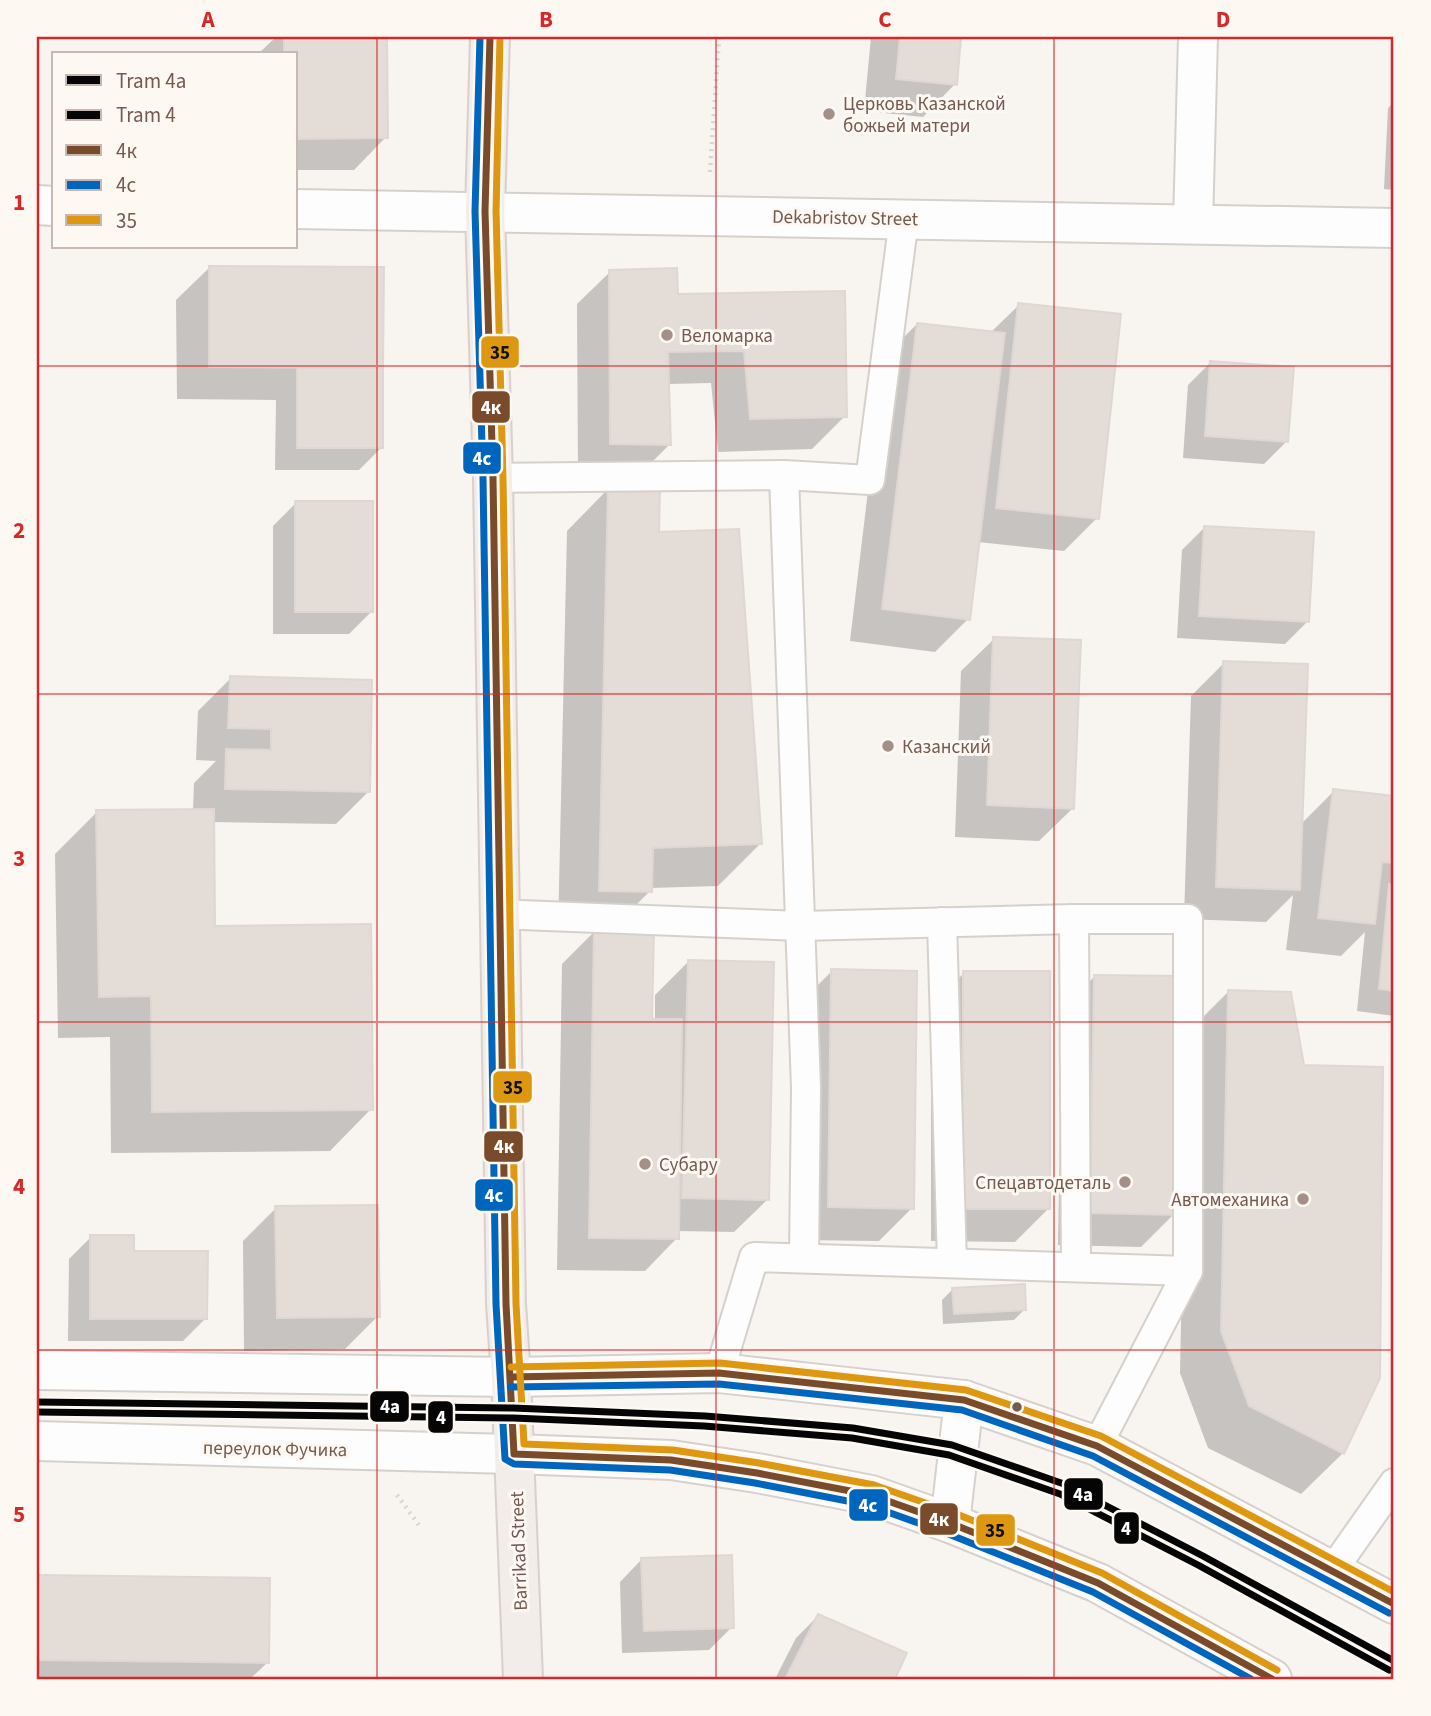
<svg xmlns="http://www.w3.org/2000/svg" width="1431" height="1716" font-family="'Source Sans 3',sans-serif">
<style>
.shadow{fill:#0003}
.building{fill:#e4dcd7;stroke:#e0d7d2;stroke-width:2}
.lines{fill:none;stroke-linecap:round;stroke-linejoin:round}
.service-casing{stroke:#d6d0cb;stroke-width:32}
.minor-casing{stroke:#d6d0cb;stroke-width:42}
.tertiary-casing{stroke:#d6d0cb;stroke-width:42}
.secondary-casing{stroke:#d7d0cc;stroke-width:42}
.primary-casing{stroke:#d9d0cd;stroke-width:42}
.path{stroke:#dad3d0;stroke-width:4.5;stroke-dasharray:2 5;stroke-linecap:butt}
.service{stroke:#fefdfd;stroke-width:28}
.minor{stroke:#fefdfd;stroke-width:38}
.tertiary{stroke:#fefdfd;stroke-width:38}
.secondary{stroke:#fefdfd;stroke-width:38}
.primary{stroke:#f2ede8;stroke-width:38}
.bus-1-casing{stroke:#fef8f3;stroke-width:12}
.bus-2-casing{stroke:#fef8f3;stroke-width:12}
.bus-3-casing{stroke:#fef8f3;stroke-width:12}
.bus-1{stroke:#7a4b2a;stroke-width:7}
.bus-2{stroke:#0065bd;stroke-width:7}
.bus-3{stroke:#dd9710;stroke-width:7}
.tram-1-casing{stroke:#fef8f3;stroke-width:12}
.tram-2-casing{stroke:#fef8f3;stroke-width:12}
.tram-1{stroke:#050505;stroke-width:7}
.tram-2{stroke:#050505;stroke-width:7}
.grid{fill:none;stroke:#d62828;stroke-width:2;stroke-opacity:0.55}
.poi-dot{fill:#a29089;stroke:#fef8f3;stroke-width:2.5}
.bus-dot{fill:#745a51;stroke:#fef8f3;stroke-width:2.5}
.labels{text-anchor:middle;stroke-width:6;stroke-linejoin:round;paint-order:stroke}
.poi-label{font-size:19px;fill:#745a51;stroke:#fef8f3;text-anchor:start}
.street-label{font-size:19px;fill:#745a51;stroke:#fef8f3}
.line-badge{stroke:#fef8f3;stroke-width:2.5}
.badge-label{font-size:19px;text-anchor:middle;font-weight:bold;fill:#fff}
.pale-badge-label{font-size:19px;text-anchor:middle;font-weight:bold;fill:#111}
.neatline{fill:none;stroke:#d62828;stroke-width:2.5}
.grid-label{font-size:23px;text-anchor:middle;font-weight:bold;fill:#d62828}
</style>
<rect width="100%" height="100%" fill="#f8f4f0"/>
<g class="shadow">
<path d="M 276,37 L 385,37 L 386,137 L 354,170 L 296,170 L 296,54 L 258,54 Z"/>
<path d="M 871,37 L 960,37 L 955,84 L 923,117 L 864,111 Z"/>
<path d="M 1394,102 L 1394,190 L 1384,189 L 1388,108 Z"/>
<path d="M 209,268 L 382,269 L 381,448 L 359,470 L 275,470 L 276,400 L 177,399 L 176,300 Z"/>
<path d="M 610,272 L 677,296 L 845,416 L 812,449 L 718,452 L 711,383 L 667,384 L 669,445 L 636,478 L 578,476 L 577,304 Z"/>
<path d="M 1019,305 L 1097,518 L 1064,551 L 978,542 L 968,619 L 935,652 L 850,641 L 884,357 L 917,324 L 990,333 Z"/>
<path d="M 1210,363 L 1286,442 L 1264,464 L 1183,458 L 1188,385 Z"/>
<path d="M 608,489 L 658,534 L 760,844 L 718,886 L 650,888 L 650,891 L 610,931 L 650,1021 L 655,1021 L 655,995 L 688,962 L 767,1200 L 734,1232 L 677,1231 L 677,1238 L 645,1271 L 557,1270 L 562,964 L 593,933 L 558,932 L 567,531 Z"/>
<path d="M 296,503 L 371,612 L 349,634 L 273,634 L 273,526 Z"/>
<path d="M 1204,528 L 1308,621 L 1285,644 L 1177,638 L 1182,550 Z"/>
<path d="M 994,639 L 1072,809 L 1039,841 L 955,837 L 961,671 Z"/>
<path d="M 1224,663 L 1301,824 L 1334,791 L 1394,798 L 1394,1016 L 1357,1011 L 1365,932 L 1341,956 L 1286,950 L 1293,895 L 1266,922 L 1184,919 L 1191,696 Z"/>
<path d="M 231,678 L 369,791 L 336,824 L 212,822 L 214,927 L 371,1109 L 330,1151 L 111,1153 L 110,1037 L 58,1038 L 55,854 L 97,812 L 193,811 L 194,783 L 216,761 L 196,760 L 198,711 Z"/>
<path d="M 832,971 L 912,1208 L 879,1241 L 796,1240 L 799,1004 Z"/>
<path d="M 964,973 L 1048,1209 L 1015,1242 L 931,1241 L 931,1005 Z"/>
<path d="M 1095,976 L 1174,1214 L 1141,1247 L 1058,1245 L 1062,1009 Z"/>
<path d="M 1229,991 L 1343,1453 L 1301,1494 L 1208,1448 L 1180,1373 L 1187,1033 Z"/>
<path d="M 276,1208 L 378,1316 L 345,1349 L 244,1351 L 243,1241 Z"/>
<path d="M 91,1237 L 132,1253 L 206,1318 L 183,1341 L 68,1341 L 69,1259 Z"/>
<path d="M 953,1289 L 1025,1309 L 1014,1320 L 943,1324 L 942,1300 Z"/>
<path d="M 642,1559 L 732,1627 L 709,1650 L 622,1653 L 620,1582 Z"/>
<path d="M 37,1577 L 268,1580 L 267,1663 L 250,1679 L 37,1679 Z"/>
<path d="M 818,1616 L 905,1654 L 893,1679 L 775,1679 L 796,1638 Z"/>
</g>
<g class="building">
<path d="M 284,37 L 387,37 L 388,138 L 296,139 L 296,54 L 284,54 Z"/>
<path d="M 900,37 L 961,37 L 957,85 L 896,79 Z"/>
<path d="M 209,266 L 384,267 L 383,368 L 209,367 Z"/>
<path d="M 677,268 L 678,294 L 845,291 L 847,417 L 750,419 L 744,351 L 668,352 L 671,445 L 610,444 L 609,270 Z"/>
<path d="M 1018,303 L 1121,314 L 1099,519 L 996,508 Z"/>
<path d="M 917,323 L 1005,333 L 970,620 L 882,609 Z"/>
<path d="M 1210,361 L 1294,367 L 1288,442 L 1205,436 Z"/>
<rect x="297" y="368" width="86" height="80"/>
<path d="M 608,487 L 660,488 L 659,532 L 739,529 L 762,844 L 653,848 L 652,892 L 599,891 Z"/>
<rect x="295" y="501" width="78" height="111"/>
<path d="M 1204,526 L 1314,532 L 1309,622 L 1199,616 Z"/>
<path d="M 993,637 L 1081,640 L 1074,809 L 987,805 Z"/>
<path d="M 1223,661 L 1308,664 L 1300,890 L 1216,887 Z"/>
<path d="M 230,676 L 372,680 L 370,792 L 225,789 L 226,749 L 271,750 L 271,729 L 228,728 Z"/>
<path d="M 1333,789 L 1394,796 L 1394,863 L 1382,862 L 1375,924 L 1318,918 Z"/>
<path d="M 214,809 L 215,926 L 371,924 L 373,1110 L 152,1112 L 151,996 L 99,997 L 96,810 Z"/>
<path d="M 1389,884 L 1394,885 L 1394,991 L 1379,989 Z"/>
<path d="M 594,929 L 654,930 L 652,1019 L 682,1019 L 679,1239 L 589,1238 Z"/>
<path d="M 688,960 L 774,962 L 769,1200 L 682,1198 Z"/>
<path d="M 831,969 L 917,971 L 914,1209 L 828,1207 Z"/>
<rect x="963" y="971" width="87" height="238"/>
<path d="M 1094,975 L 1180,976 L 1175,1215 L 1090,1213 Z"/>
<path d="M 1228,990 L 1291,992 L 1304,1065 L 1383,1067 L 1380,1378 L 1344,1454 L 1249,1406 L 1221,1331 Z"/>
<path d="M 378,1205 L 380,1317 L 277,1318 L 275,1206 Z"/>
<path d="M 90,1235 L 134,1235 L 134,1251 L 208,1251 L 207,1319 L 90,1319 Z"/>
<path d="M 1025,1284 L 1026,1310 L 954,1314 L 952,1288 Z"/>
<path d="M 732,1555 L 734,1628 L 644,1631 L 641,1558 Z"/>
<path d="M 37,1575 L 270,1578 L 269,1663 L 37,1660 Z"/>
<path d="M 818,1614 L 907,1653 L 895,1679 L 785,1679 Z"/>
</g>
<g class="lines">
<defs>
<g id="service">
<path d="M 784,475 L 806,1088 L 804,1258"/>
<path d="M 493,478 L 784,475 L 870,480 L 904,219"/>
<path d="M 498,914 L 801,926 L 1074,919 L 1188,919 L 1188,1271 L 1097,1446"/>
<path d="M 1074,919 L 1076,1267"/>
<path d="M 942,922 L 952,1263"/>
<path d="M 719,1373 L 754,1257 L 1188,1271"/>
<path d="M 1332,1571 L 1394,1483"/>
</g>
<g id="minor">
<path d="M 37,205 L 54,206"/>
<path d="M 296,209 L 1394,228"/>
<path d="M 1193,224 L 1198,37"/>
</g>
<g id="tertiary">
<path d="M 37,1370 L 511,1377"/>
<path d="M 37,1441 L 514,1454"/>
</g>
<g id="secondary">
<path d="M 511,1377 L 719,1373 L 964,1400 L 1097,1446 L 1394,1604"/>
<path d="M 514,1454 L 671,1460 L 757,1473 L 871,1495 L 950,1523 L 1098,1583 L 1272,1679"/>
<path d="M 950,1523 L 964,1400"/>
</g>
<path id="primary" d="M 490,37 L 485,211 L 493,478 L 506,1304 L 511,1377 L 523,1679"/>
</defs>
<use href="#service" class="service-casing"/>
<use href="#minor" class="minor-casing"/>
<use href="#tertiary" class="tertiary-casing"/>
<use href="#secondary" class="secondary-casing"/>
<use href="#primary" class="primary-casing"/>
<g class="path">
<path d="M 710,172 L 719,37"/>
<path d="M 397,1495 L 421,1528"/>
</g>
<use href="#service" class="service"/>
<use href="#minor" class="minor"/>
<use href="#tertiary" class="tertiary"/>
<use href="#secondary" class="secondary"/>
<use href="#primary" class="primary"/>
<defs>
<g id="bus-1">
<path d="M 490,37 L 485,211 L 493,478 L 506,1304 L 514,1454 L 671,1460 L 757,1473 L 871,1495 L 950,1523 L 1098,1583 L 1272,1679"/>
<path d="M 511,1377 L 719,1373 L 964,1400 L 1097,1446 L 1394,1604"/>
</g>
<g id="bus-2">
<path d="M 480,37 L 475,211 L 483,478 L 496,1304 L 505,1459 L 514,1464 L 670,1470 L 755,1483 L 868,1505 L 946,1533 L 1093,1592 L 1251,1679"/>
<path d="M 511,1387 L 719,1384 L 962,1410 L 1093,1456 L 1389,1613"/>
</g>
<g id="bus-3">
<path d="M 500,37 L 496,211 L 503,478 L 516,1304 L 524,1444 L 673,1450 L 759,1463 L 874,1485 L 954,1513 L 1102,1573 L 1277,1670"/>
<path d="M 511,1367 L 720,1363 L 966,1390 L 1101,1436 L 1394,1592"/>
</g>
</defs>
<use href="#bus-1" class="bus-1-casing"/>
<use href="#bus-2" class="bus-2-casing"/>
<use href="#bus-3" class="bus-3-casing"/>
<use href="#bus-1" class="bus-1"/>
<use href="#bus-2" class="bus-2"/>
<use href="#bus-3" class="bus-3"/>
<defs>
<path id="tram-1" d="M 37,1402 L 513,1408 L 705,1416 L 853,1428 L 952,1445 L 1064,1484 L 1203,1556 L 1394,1661"/>
<path id="tram-2" d="M 37,1412 L 513,1418 L 704,1426 L 852,1438 L 949,1455 L 1060,1494 L 1198,1565 L 1389,1670"/>
</defs>
<use href="#tram-1" class="tram-1-casing"/>
<use href="#tram-2" class="tram-2-casing"/>
<use href="#tram-1" class="tram-1"/>
<use href="#tram-2" class="tram-2"/>
</g>
<path class="grid" d="M 377,37 L 377,1679M 716,37 L 716,1679M 1054,37 L 1054,1679M 37,366 L 1394,366M 37,694 L 1394,694M 37,1022 L 1394,1022M 37,1350 L 1394,1350"/>
<g class="poi-dot">
<circle cx="829" cy="114" r="7"/>
<circle cx="667" cy="335" r="7"/>
<circle cx="888" cy="746" r="7"/>
<circle cx="645" cy="1164" r="7"/>
<circle cx="1125" cy="1182" r="7"/>
<circle cx="1303" cy="1199" r="7"/>
</g>
<circle class="bus-dot" cx="1017" cy="1407" r="6"/>
<g class="labels">
<g class="poi-label">
<text x="843" y="110">Церковь Казанской<tspan x="843" dy="22">божьей матери</tspan></text>
<text x="681" y="342">Веломарка</text>
<text x="902" y="753">Казанский</text>
<text x="659" y="1171">Субару</text>
<text x="1111" y="1189" text-anchor="end">Спецавтодеталь</text>
<text x="1289" y="1206" text-anchor="end">Автомеханика</text>
</g>
<g class="street-label">
<text transform="translate(845 217) rotate(1)" y="7">Dekabristov Street</text>
<text transform="translate(275 1448) rotate(1)" y="7">переулок Фучика</text>
<text transform="translate(518 1551) rotate(-92)" y="7">Barrikad Street</text>
</g>
</g>
<g class="line-badge">
<rect x="480" y="335" width="40" height="34" rx="7" fill="#dd9710"/>
<rect x="471" y="390" width="40" height="34" rx="7" fill="#7a4b2a"/>
<rect x="462" y="441" width="40" height="34" rx="7" fill="#0065bd"/>
<rect x="492" y="1070" width="41" height="34" rx="7" fill="#dd9710"/>
<rect x="483" y="1130" width="41" height="33" rx="7" fill="#7a4b2a"/>
<rect x="474" y="1178" width="40" height="34" rx="7" fill="#0065bd"/>
<rect x="369" y="1390" width="41" height="33" rx="7" fill="#050505"/>
<rect x="427" y="1400" width="27" height="34" rx="7" fill="#050505"/>
<rect x="1063" y="1477" width="41" height="34" rx="7" fill="#050505"/>
<rect x="848" y="1488" width="41" height="34" rx="7" fill="#0065bd"/>
<rect x="919" y="1502" width="40" height="34" rx="7" fill="#7a4b2a"/>
<rect x="1113" y="1511" width="27" height="34" rx="7" fill="#050505"/>
<rect x="975" y="1513" width="41" height="34" rx="7" fill="#dd9710"/>
</g>
<g class="badge-label">
<text x="491" y="414">4к</text>
<text x="482" y="465">4с</text>
<text x="504" y="1153">4к</text>
<text x="494" y="1202">4с</text>
<text x="390" y="1413">4a</text>
<text x="441" y="1424">4</text>
<text x="1083" y="1501">4a</text>
<text x="868" y="1512">4с</text>
<text x="939" y="1526">4к</text>
<text x="1126" y="1535">4</text>
</g>
<g class="pale-badge-label">
<text x="500" y="359">35</text>
<text x="513" y="1094">35</text>
<text x="995" y="1537">35</text>
</g>
<rect width="1431" height="1716" fill="none" stroke="#fef8f3" stroke-width="77"/>
<rect x="52" y="52" width="245" height="196" fill="#fef8f3" stroke="#c7b9b2" stroke-width="2"/>
<rect x="66" y="75" width="35" height="10" fill="#050505" stroke="#c7b9b2" stroke-width="2"/>
<text x="116" y="88" font-size="21" fill="#745a51">Tram 4a</text>
<rect x="66" y="110" width="35" height="10" fill="#050505" stroke="#c7b9b2" stroke-width="2"/>
<text x="116" y="122" font-size="21" fill="#745a51">Tram 4</text>
<rect x="66" y="145" width="35" height="10" fill="#7a4b2a" stroke="#c7b9b2" stroke-width="2"/>
<text x="116" y="158" font-size="21" fill="#745a51">4к</text>
<rect x="66" y="180" width="35" height="10" fill="#0065bd" stroke="#c7b9b2" stroke-width="2"/>
<text x="116" y="192" font-size="21" fill="#745a51">4с</text>
<rect x="66" y="215" width="35" height="10" fill="#dd9710" stroke="#c7b9b2" stroke-width="2"/>
<text x="116" y="228" font-size="21" fill="#745a51">35</text>
<rect x="38" y="38" width="1354" height="1640" class="neatline"/>
<g class="grid-label">
<text x="208" y="27">A</text>
<text x="546" y="27">B</text>
<text x="885" y="27">C</text>
<text x="1223" y="27">D</text>
<text x="19" y="210">1</text>
<text x="19" y="538">2</text>
<text x="19" y="866">3</text>
<text x="19" y="1194">4</text>
<text x="19" y="1522">5</text>
</g>
</svg>
